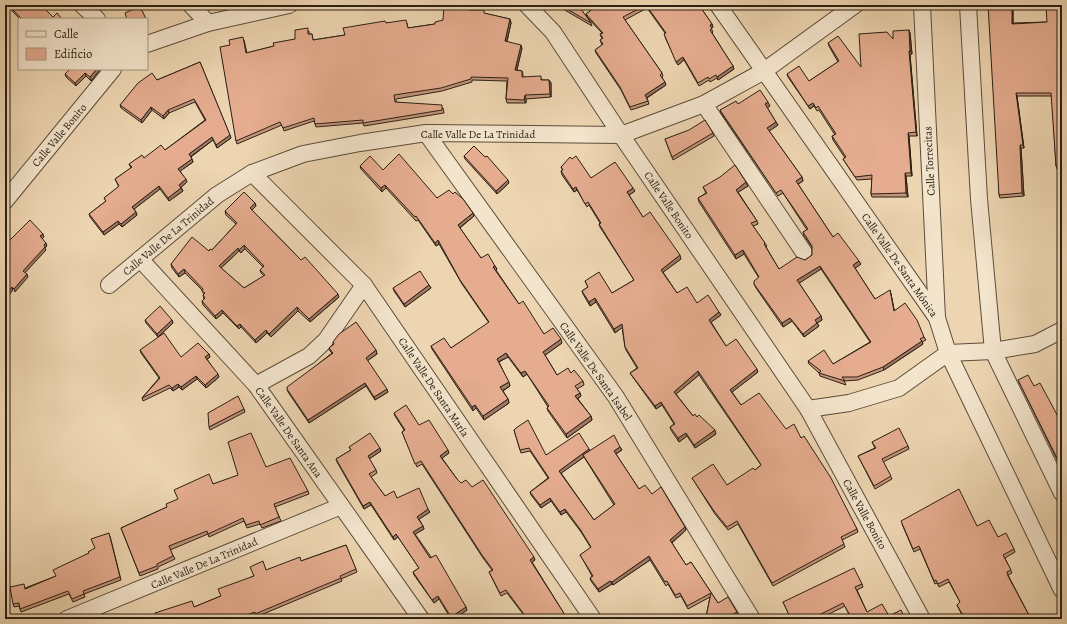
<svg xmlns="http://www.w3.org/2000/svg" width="1067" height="624" font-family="Alegreya,serif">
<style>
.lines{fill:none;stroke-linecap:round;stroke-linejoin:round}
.minor-casing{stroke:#5b4d3b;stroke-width:18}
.minor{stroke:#f3e4cc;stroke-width:16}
.wall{fill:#c5947b;stroke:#2a2014;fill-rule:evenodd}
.shaded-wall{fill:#a07864;stroke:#2a2014}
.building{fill:#e5ac8f;stroke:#2a2014;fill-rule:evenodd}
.labels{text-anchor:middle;stroke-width:3;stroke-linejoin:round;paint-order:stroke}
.street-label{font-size:11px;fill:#2a2014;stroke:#f3e4cc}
</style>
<rect width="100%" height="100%" fill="#edd5b1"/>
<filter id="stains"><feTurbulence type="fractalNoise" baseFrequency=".005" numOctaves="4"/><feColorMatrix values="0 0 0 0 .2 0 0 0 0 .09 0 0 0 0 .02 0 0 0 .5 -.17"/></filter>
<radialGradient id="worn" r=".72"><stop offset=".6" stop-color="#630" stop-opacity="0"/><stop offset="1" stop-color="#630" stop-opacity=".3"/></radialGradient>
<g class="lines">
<defs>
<g id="minor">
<path d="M 82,5 L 97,19"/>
<path d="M 191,5 L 208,23"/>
<path d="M 527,5 L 553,32 L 621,135 L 808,409 L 922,619"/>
<path d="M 718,5 L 937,318 L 948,353 L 1062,590"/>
<path d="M 922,5 L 937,318"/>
<path d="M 968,5 L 979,199 L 993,351 L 1062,493"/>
<path d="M 147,44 L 208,23 L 289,5"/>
<path d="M 704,104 L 805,254"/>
<path d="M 426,133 L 616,397 L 752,619"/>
<path d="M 252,173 L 364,285 L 593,619"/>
<path d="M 5,201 L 113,69"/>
<path d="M 140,259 L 256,385 L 421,619"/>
<path d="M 109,285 L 217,195 L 252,173 L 303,154 L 360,143 L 426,133 L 621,135 L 704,104 L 764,71 L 855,5"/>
<path d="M 256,385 L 309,356 L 326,340 L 364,285"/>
<path d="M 808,409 L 849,403 L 899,388 L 948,353 L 993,351 L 1035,344 L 1062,330"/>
<path d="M 67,619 L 341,506"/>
</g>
</defs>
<use href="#minor" class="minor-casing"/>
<use href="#minor" class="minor"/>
</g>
<g class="wall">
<path d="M 204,5 L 211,5 L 205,6 Z"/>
<path d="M 558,5 L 578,5 L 591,23 L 592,26 L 563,9 Z"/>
<path d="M 598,5 L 699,5 L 712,24 L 713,27 L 711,28 L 713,32 L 712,33 L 733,66 L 734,69 L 718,80 L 717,78 L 710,82 L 709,80 L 699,86 L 684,60 L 678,65 L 665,37 L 665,33 L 647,8 L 625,20 L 662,73 L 663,76 L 662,77 L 666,85 L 647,98 L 649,104 L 631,110 L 621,90 L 596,53 L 595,50 L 602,45 L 600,40 L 602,39 L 600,34 L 602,33 L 587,17 L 586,14 Z"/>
<path d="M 1013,5 L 1013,23 L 1047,22 L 1062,5 L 1062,169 L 1057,169 L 1056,166 L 1052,96 L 1017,96 L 1024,148 L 1021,148 L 1024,196 L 1000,198 L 999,195 Z"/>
<path d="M 12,9 L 53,17 L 62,19 L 20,19 L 13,12 Z"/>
<path d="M 469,10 L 510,19 L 511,23 L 507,42 L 522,48 L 517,70 L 522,71 L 523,74 L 523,77 L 542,79 L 542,80 L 549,80 L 551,83 L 551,97 L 526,99 L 526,103 L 507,103 L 506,99 L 507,81 L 472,80 L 472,82 L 442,91 L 396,99 L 396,102 L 443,108 L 444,113 L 364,126 L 363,123 L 316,127 L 314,121 L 284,131 L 282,125 L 237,144 L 236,141 L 230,45 L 244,40 L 247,53 L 274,46 L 295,39 L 309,31 L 309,34 L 312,34 L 313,40 L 345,35 L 386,23 L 407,23 L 408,28 L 435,24 Z"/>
<path d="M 909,30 L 910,33 L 912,54 L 910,55 L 917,136 L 909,136 L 912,176 L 906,176 L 908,197 L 872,197 L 871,194 L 872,179 L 857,180 L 843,159 L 845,158 L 833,140 L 832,136 L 835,135 L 819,110 L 817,111 L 814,106 L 810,109 L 788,77 L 787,74 L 809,81 L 838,62 L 829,46 L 828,43 L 861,67 L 893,39 Z"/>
<path d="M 200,62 L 231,138 L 217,148 L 213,140 L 191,157 L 193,162 L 180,171 L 187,182 L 181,187 L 183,191 L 169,201 L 160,189 L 134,209 L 136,212 L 137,215 L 122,227 L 119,224 L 104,235 L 90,217 L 89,214 L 106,201 L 104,198 L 119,187 L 115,179 L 131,168 L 129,164 L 165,150 L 205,120 L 195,102 L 169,113 L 164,119 L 152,110 L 142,123 L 121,108 L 120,105 L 157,80 Z"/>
<path d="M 70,69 L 99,69 L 99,71 L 91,81 L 86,76 L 76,86 L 66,77 L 65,74 Z"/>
<path d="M 738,104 L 770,106 L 767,107 L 776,122 L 778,125 L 769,131 L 802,177 L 803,181 L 798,184 L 833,237 L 861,264 L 855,268 L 875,299 L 891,294 L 894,310 L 924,337 L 926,340 L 922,342 L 923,344 L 884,370 L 858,380 L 844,381 L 846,385 L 820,376 L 819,373 L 809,364 L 808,361 L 833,364 L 870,342 L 821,269 L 799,283 L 821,316 L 822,320 L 817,323 L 819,326 L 804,337 L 792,321 L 783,327 L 756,288 L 754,284 L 759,278 L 744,254 L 736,259 L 699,202 L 698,198 L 706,193 L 703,187 L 746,182 L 748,186 L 738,192 L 757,221 L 758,224 L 753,226 L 767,246 L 766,247 L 779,269 L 805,260 L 812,255 L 812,247 L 804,236 L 803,232 L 807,230 L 783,193 L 778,196 L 721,113 L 720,110 Z"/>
<path d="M 713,133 L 714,136 L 673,160 L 665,139 Z"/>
<path d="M 464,156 L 509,183 L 497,194 L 465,159 Z"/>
<path d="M 572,159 L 591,178 L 635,191 L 629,195 L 643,217 L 681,259 L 663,272 L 677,293 L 697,303 L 719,312 L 721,315 L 711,322 L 726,346 L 758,372 L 732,392 L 741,405 L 801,438 L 857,529 L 858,532 L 842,540 L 845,547 L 773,586 L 738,524 L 728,530 L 715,514 L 694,481 L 692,478 L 727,485 L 755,470 L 761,465 L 699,375 L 676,394 L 693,416 L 697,417 L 716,434 L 695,448 L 687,436 L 679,442 L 671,430 L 670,427 L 674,424 L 662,405 L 656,409 L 632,376 L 630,373 L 637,368 L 626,350 L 625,347 L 622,327 L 615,333 L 596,302 L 590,306 L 583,294 L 582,291 L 588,287 L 585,281 L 612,293 L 634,280 L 600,227 L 599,224 L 600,223 L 589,205 L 587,207 L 577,190 L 574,192 L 562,175 L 561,171 L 563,171 L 561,167 Z"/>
<path d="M 360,166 L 383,170 L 437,198 L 453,194 L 473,213 L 474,216 L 460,228 L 481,258 L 495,266 L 497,269 L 496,270 L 519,304 L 544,334 L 562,343 L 545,355 L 557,375 L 571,373 L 583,381 L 584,385 L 577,389 L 580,393 L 581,396 L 578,399 L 591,416 L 592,420 L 567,438 L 548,411 L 547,408 L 548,407 L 527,374 L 523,377 L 508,357 L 499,362 L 510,386 L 503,391 L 508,399 L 509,403 L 484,420 L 476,408 L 473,411 L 432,349 L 431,346 L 451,348 L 489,323 L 462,284 L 439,244 L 436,246 L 418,220 L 416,221 L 386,188 L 382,192 L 361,169 Z"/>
<path d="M 255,203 L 256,206 L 252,210 L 301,260 L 339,297 L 310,322 L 298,311 L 271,337 L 267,333 L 256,343 L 241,327 L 239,329 L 223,313 L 216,319 L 203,305 L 202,301 L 204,299 L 203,295 L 204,294 L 202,291 L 202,290 L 185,273 L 179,277 L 172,268 L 171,264 L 212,250 L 236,224 L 226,215 L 225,211 ZM 245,249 L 263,267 L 260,270 L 261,273 L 264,276 L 244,288 L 221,268 L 239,251 L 241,253 Z"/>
<path d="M 429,285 L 431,288 L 405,307 L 394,291 L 393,288 Z"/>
<path d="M 145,320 L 172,320 L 173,323 L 158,337 L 146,323 Z"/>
<path d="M 333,342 L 376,350 L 377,354 L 367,361 L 388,392 L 375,400 L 366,386 L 309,423 L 288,392 L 287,389 L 332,353 L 330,351 L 329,348 L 333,344 Z"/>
<path d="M 140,350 L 181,357 L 209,354 L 210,357 L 207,359 L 219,377 L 206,388 L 197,379 L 182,390 L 179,387 L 173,391 L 170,388 L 143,401 L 142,398 L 159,378 L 141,353 Z"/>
<path d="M 1018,380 L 1034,386 L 1062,424 L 1062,463 L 1059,464 Z"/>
<path d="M 244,409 L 245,412 L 210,430 L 209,427 Z"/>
<path d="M 394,413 L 419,425 L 449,453 L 442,458 L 457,479 L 461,483 L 472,487 L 535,560 L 532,562 L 565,615 L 566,618 L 565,619 L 524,619 L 526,618 L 507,593 L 501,596 L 489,572 L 492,570 L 483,558 L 422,464 L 417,467 L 402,432 L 404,430 L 395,416 Z"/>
<path d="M 514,430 L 546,455 L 589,449 L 589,451 L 620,447 L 622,450 L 616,454 L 639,489 L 652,494 L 685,527 L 686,530 L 672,543 L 686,565 L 691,562 L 718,603 L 737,612 L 738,615 L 730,619 L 707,619 L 706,617 L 710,597 L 688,609 L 681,596 L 676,598 L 668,584 L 666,586 L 650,560 L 613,585 L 612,584 L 599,592 L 591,581 L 590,578 L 592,576 L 582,558 L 580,555 L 591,548 L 581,532 L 566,512 L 561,515 L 551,501 L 541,508 L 531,495 L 530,492 L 548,478 L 530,451 L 521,453 ZM 584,457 L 614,505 L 594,520 L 561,473 Z"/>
<path d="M 872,442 L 908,446 L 909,449 L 883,462 L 892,479 L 875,489 L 858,456 L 875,448 Z"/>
<path d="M 349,447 L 381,451 L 369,459 L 376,470 L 377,473 L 371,477 L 385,496 L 397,498 L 430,512 L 419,519 L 423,526 L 424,529 L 415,534 L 466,607 L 467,610 L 454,619 L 451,619 L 439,599 L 434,603 L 414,575 L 413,572 L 419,568 L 398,537 L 394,540 L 371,505 L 364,509 L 337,462 L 336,459 L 351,450 Z"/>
<path d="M 266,467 L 308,491 L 309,494 L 275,507 L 281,521 L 262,528 L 260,524 L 247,528 L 244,521 L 209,537 L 208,534 L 170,550 L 175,559 L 158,567 L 158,569 L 140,576 L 121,528 L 167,507 L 213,484 Z"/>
<path d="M 902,524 L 977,526 L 998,537 L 1014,549 L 1015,552 L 1005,558 L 1012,573 L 1008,575 L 1031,619 L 964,619 L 957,605 L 960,602 L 949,582 L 939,587 L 937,583 L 935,584 L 920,549 L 914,552 Z"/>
<path d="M 110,536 L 121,580 L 84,594 L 85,597 L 73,602 L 69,594 L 21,612 L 19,606 L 14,607 L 13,604 L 25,588 L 56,576 L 89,553 Z"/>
<path d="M 346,545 L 357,572 L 341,579 L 342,581 L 256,617 L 256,615 L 245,619 L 158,619 L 194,607 L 221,596 L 253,576 L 266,570 L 301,561 Z"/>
<path d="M 862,584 L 863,587 L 857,590 L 867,612 L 905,619 L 851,619 L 845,606 L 819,619 L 791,619 L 783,602 Z"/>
</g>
<g class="shaded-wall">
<path d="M 1012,5 L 1013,5 L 1013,27 L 1012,24 Z"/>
<path d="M 510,19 L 511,23 L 506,44 L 505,41 Z"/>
<path d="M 712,24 L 713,27 L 711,28 L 710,25 Z"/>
<path d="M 909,30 L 910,33 L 912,54 L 910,51 Z"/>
<path d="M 521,45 L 522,48 L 516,73 L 515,70 Z"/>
<path d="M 909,51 L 910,55 L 917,136 L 916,132 Z"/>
<path d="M 683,57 L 684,60 L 678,65 L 676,62 Z"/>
<path d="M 733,66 L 734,69 L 718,80 L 717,77 Z"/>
<path d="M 97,69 L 99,69 L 99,71 L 91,81 L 90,77 Z"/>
<path d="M 85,73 L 86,76 L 76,86 L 75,83 Z"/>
<path d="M 549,80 L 551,83 L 551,97 L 550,94 Z"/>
<path d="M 665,82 L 666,85 L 646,98 L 645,95 Z"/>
<path d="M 1016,93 L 1017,96 L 1024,148 L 1023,145 Z"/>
<path d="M 525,95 L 526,99 L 526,103 L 524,100 Z"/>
<path d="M 768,102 L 770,106 L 767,108 L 765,104 Z"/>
<path d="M 813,103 L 814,106 L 810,109 L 808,106 Z"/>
<path d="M 151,107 L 152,110 L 142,123 L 141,120 Z"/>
<path d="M 168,110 L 169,113 L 164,119 L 163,116 Z"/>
<path d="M 776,122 L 778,125 L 768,132 L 767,128 Z"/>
<path d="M 908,133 L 909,136 L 912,176 L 911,173 Z"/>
<path d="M 230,135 L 231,138 L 217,148 L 216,145 Z"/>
<path d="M 212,137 L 213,140 L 190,157 L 189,154 Z"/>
<path d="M 1020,145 L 1021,148 L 1024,196 L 1022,193 Z"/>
<path d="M 192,159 L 193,162 L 179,172 L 178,169 Z"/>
<path d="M 905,173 L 906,176 L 908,197 L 906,193 Z"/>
<path d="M 802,177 L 803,181 L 797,185 L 796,181 Z"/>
<path d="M 186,179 L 187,182 L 180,188 L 179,185 Z"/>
<path d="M 508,180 L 509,183 L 497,194 L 496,191 Z"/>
<path d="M 746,182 L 748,186 L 737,193 L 736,190 Z"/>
<path d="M 385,185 L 386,188 L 382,192 L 381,188 Z"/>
<path d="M 159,186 L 160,189 L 133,210 L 132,207 Z"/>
<path d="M 576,187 L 577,190 L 574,192 L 573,189 Z"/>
<path d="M 181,188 L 183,191 L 169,201 L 168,198 Z"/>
<path d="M 633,188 L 635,191 L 628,196 L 627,192 Z"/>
<path d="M 255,203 L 256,206 L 251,211 L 250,208 Z"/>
<path d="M 136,212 L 137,215 L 122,227 L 121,224 Z"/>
<path d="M 473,213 L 474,216 L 459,228 L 458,225 Z"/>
<path d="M 118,221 L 119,224 L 104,235 L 103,232 Z"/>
<path d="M 43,234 L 44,237 L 41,240 L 40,236 Z"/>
<path d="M 438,240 L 439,244 L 436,246 L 435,243 Z"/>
<path d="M 46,243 L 47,246 L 45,248 L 46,250 L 24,274 L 23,271 Z"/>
<path d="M 244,245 L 245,249 L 241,253 L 239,250 Z"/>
<path d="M 238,248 L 239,251 L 220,269 L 219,266 Z"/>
<path d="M 743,250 L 744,254 L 736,259 L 735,255 Z"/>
<path d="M 680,255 L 681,259 L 662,273 L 661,270 Z"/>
<path d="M 859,261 L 861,264 L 854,269 L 853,265 Z"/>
<path d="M 495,266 L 497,269 L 495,271 L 493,267 Z"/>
<path d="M 820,266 L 821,269 L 798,284 L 797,280 Z"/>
<path d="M 184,269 L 185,273 L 179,277 L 178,274 Z"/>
<path d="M 27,274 L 28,277 L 15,292 L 14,289 Z"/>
<path d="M 429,285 L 431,288 L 405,307 L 404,304 Z"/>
<path d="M 12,287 L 13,290 L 5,300 L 5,296 Z"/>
<path d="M 890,290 L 891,294 L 895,314 L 894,311 Z"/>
<path d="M 338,294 L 339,297 L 310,322 L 309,319 Z"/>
<path d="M 595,298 L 596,302 L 590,306 L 589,302 Z"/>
<path d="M 297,307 L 298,311 L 271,337 L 269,334 Z"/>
<path d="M 222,310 L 223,313 L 216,319 L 215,316 Z"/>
<path d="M 719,312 L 721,315 L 710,323 L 709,320 Z"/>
<path d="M 821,316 L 822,320 L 817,323 L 819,326 L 804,337 L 803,334 L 815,320 Z"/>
<path d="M 790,318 L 792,321 L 783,327 L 782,323 Z"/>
<path d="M 172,320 L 173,323 L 158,337 L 157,334 Z"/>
<path d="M 240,324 L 241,327 L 239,329 L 237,326 Z"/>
<path d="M 622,324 L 623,327 L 615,333 L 614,329 Z"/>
<path d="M 266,330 L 267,333 L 256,343 L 255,340 Z"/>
<path d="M 561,339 L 562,343 L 544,356 L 543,352 Z"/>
<path d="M 922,341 L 923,344 L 884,370 L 883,367 Z"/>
<path d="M 376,350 L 377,354 L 367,361 L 366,358 Z"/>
<path d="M 506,353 L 508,357 L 498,362 L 497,359 Z"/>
<path d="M 209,354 L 210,357 L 206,360 L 205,357 Z"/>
<path d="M 757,369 L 758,372 L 731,393 L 730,390 Z"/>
<path d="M 525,371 L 527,374 L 523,377 L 521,373 Z"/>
<path d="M 698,371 L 699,375 L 675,395 L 674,392 Z"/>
<path d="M 218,374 L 219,377 L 206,388 L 205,385 Z"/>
<path d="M 196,376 L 197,379 L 182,390 L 181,387 Z"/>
<path d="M 509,382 L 510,386 L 502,391 L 500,387 Z"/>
<path d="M 365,383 L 366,386 L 309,423 L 308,420 Z"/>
<path d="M 178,384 L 179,387 L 173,391 L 172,388 Z"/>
<path d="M 387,389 L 388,392 L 375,400 L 374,397 Z"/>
<path d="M 580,393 L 581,396 L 577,399 L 575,396 Z"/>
<path d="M 508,399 L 509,403 L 484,420 L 483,416 Z"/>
<path d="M 661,402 L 662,405 L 656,409 L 655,406 Z"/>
<path d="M 475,405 L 476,408 L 473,411 L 472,407 Z"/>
<path d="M 591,416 L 592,420 L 567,438 L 566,434 Z"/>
<path d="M 715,430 L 716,434 L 695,448 L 694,445 Z"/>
<path d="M 686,433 L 687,436 L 679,442 L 678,438 Z"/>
<path d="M 620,447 L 622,450 L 615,454 L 614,451 Z"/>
<path d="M 380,448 L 381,451 L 369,459 L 368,456 Z"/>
<path d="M 589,449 L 590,452 L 583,455 L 584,457 L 560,474 L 559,471 Z"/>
<path d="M 448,450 L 449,453 L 441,459 L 440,456 Z"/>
<path d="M 550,498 L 551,501 L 541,508 L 540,505 Z"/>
<path d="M 370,502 L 371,505 L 364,509 L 363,506 Z"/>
<path d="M 428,509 L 430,512 L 418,520 L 417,517 Z"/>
<path d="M 565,509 L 566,512 L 561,515 L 560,512 Z"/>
<path d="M 423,526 L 424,529 L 414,535 L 413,532 Z"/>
<path d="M 685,527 L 686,530 L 671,543 L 670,540 Z"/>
<path d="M 396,534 L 398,537 L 394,540 L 393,537 Z"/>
<path d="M 649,556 L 650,560 L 613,585 L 612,582 Z"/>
<path d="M 534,557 L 535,560 L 531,563 L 530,560 Z"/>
<path d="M 610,581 L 612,584 L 599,592 L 598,589 Z"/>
<path d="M 438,596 L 439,599 L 434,603 L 432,600 Z"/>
<path d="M 466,607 L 467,610 L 454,619 L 451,619 L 451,617 Z"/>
<path d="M 565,615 L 566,618 L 565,619 L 559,619 Z"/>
</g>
<g class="building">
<path d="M 16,5 L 41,5 L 53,17 L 57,13 L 62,19 L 22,19 L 12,9 Z"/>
<path d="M 463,5 L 468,5 L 469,10 L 484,10 L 484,13 L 510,19 L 505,41 L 521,45 L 515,70 L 522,71 L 522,77 L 541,76 L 541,80 L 549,80 L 550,94 L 525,95 L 524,100 L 506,99 L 508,78 L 471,77 L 471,79 L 441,88 L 394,95 L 395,102 L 442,105 L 442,110 L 363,123 L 363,120 L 315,124 L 314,118 L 283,128 L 280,122 L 236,141 L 220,47 L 230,45 L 229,40 L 243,37 L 246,53 L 274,46 L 273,43 L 295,39 L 295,30 L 308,28 L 308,34 L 312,34 L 313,40 L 345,35 L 343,28 L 385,21 L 386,23 L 406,20 L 408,28 L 435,24 L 435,22 L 443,20 L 444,6 Z"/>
<path d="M 560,5 L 578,5 L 591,23 L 562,6 Z"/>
<path d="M 598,5 L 646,5 L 623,17 L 662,73 L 660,75 L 665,82 L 645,95 L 648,101 L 630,107 L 620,87 L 595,50 L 603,44 L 600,40 L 603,38 L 600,34 L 603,33 L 586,14 Z"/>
<path d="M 646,5 L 699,5 L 712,24 L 710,25 L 712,29 L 710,30 L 733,66 L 717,77 L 716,75 L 709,79 L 708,77 L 698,83 L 683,57 L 676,62 L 664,34 L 666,33 Z"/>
<path d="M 988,5 L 1012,5 L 1012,24 L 1047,22 L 1046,5 L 1062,5 L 1062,166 L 1056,166 L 1051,93 L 1016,93 L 1023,145 L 1020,145 L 1022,193 L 999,195 Z"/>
<path d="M 140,6 L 146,19 L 127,19 L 125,13 Z"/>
<path d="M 909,30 L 910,51 L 909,51 L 916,132 L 908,133 L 911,173 L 905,173 L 906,193 L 871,194 L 872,175 L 855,177 L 843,159 L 846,157 L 832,136 L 836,134 L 818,106 L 816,108 L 813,103 L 808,106 L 787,74 L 799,66 L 809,81 L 839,61 L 828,43 L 838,36 L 861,67 L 859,34 L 887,32 L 893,39 L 893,31 Z"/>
<path d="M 200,62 L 230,135 L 216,145 L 212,137 L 189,154 L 192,159 L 178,169 L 186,179 L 179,185 L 181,188 L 168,198 L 159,186 L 132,207 L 136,212 L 121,224 L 118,221 L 103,232 L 89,214 L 106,201 L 104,198 L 119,186 L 115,179 L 132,167 L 129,164 L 142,155 L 144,158 L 161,145 L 165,150 L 206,120 L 194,99 L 168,110 L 163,116 L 151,107 L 141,120 L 120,105 L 138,83 L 152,73 L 157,80 Z"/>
<path d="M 70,69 L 97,69 L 90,77 L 85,73 L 75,83 L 65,74 Z"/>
<path d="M 760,90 L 768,102 L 765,104 L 776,122 L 767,128 L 802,177 L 796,181 L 833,237 L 838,233 L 859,261 L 853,265 L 875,299 L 890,290 L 894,311 L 905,303 L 917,320 L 924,337 L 920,339 L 922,341 L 883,367 L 857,377 L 842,377 L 845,381 L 819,373 L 821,371 L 808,361 L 824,350 L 833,364 L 871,342 L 820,266 L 797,280 L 821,316 L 815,320 L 817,323 L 803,334 L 790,318 L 782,323 L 754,284 L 754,281 L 759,277 L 743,250 L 735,255 L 698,198 L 707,193 L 703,187 L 720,177 L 735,165 L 746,182 L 736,190 L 757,221 L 751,223 L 765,243 L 764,244 L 779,269 L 797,257 L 805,260 L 812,255 L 812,246 L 803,232 L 808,229 L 781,190 L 776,193 L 720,110 L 736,101 L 738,104 Z"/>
<path d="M 705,120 L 713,133 L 672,157 L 665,139 L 689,130 Z"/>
<path d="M 474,146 L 485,157 L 487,156 L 508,180 L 496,191 L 464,156 Z"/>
<path d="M 399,154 L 437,198 L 449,190 L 453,194 L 455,192 L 463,199 L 473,213 L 458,225 L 481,258 L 488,254 L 495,266 L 493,267 L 519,304 L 523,301 L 544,334 L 553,328 L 561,339 L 543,352 L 557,375 L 568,368 L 571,373 L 574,370 L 583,381 L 575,386 L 580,393 L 575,396 L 591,416 L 566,434 L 547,408 L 549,406 L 525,371 L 521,373 L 506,353 L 497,359 L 509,382 L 500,387 L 508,399 L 483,416 L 475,405 L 472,407 L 431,346 L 444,338 L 451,348 L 489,322 L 460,280 L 438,240 L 435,243 L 416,216 L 415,217 L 385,185 L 381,188 L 360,166 L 370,156 L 383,170 Z"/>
<path d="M 576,156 L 591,178 L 615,162 L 633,188 L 627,192 L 643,217 L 650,212 L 680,255 L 661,270 L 677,293 L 687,287 L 697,303 L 708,295 L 719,312 L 709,320 L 726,346 L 736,339 L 757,369 L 730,390 L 741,405 L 759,393 L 786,429 L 794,424 L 801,438 L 804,436 L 831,478 L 857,529 L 841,537 L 844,544 L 772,583 L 737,521 L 727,527 L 714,511 L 692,478 L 713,464 L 727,485 L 753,468 L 755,470 L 761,465 L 760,463 L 698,371 L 674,392 L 693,416 L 695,414 L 697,417 L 699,415 L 715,430 L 694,445 L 686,433 L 678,438 L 670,427 L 675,424 L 661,402 L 655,406 L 630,373 L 638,368 L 625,347 L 622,324 L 614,329 L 595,298 L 589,302 L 582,291 L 588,287 L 585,281 L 599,272 L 612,293 L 634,280 L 599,224 L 601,223 L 588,202 L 585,204 L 576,187 L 573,189 L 561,171 L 563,170 L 561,167 L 570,157 L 572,159 Z"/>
<path d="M 244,192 L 255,203 L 250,208 L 301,260 L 305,257 L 338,294 L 309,319 L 297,307 L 269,334 L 266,330 L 255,340 L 240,324 L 237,326 L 222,310 L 215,316 L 202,301 L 205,298 L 203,295 L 205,293 L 202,291 L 203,289 L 184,269 L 178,274 L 171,264 L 192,237 L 209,251 L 210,249 L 212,250 L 237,223 L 225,211 ZM 244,245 L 264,266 L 260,270 L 265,275 L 244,288 L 219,266 L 238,248 L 239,250 Z"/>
<path d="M 30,220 L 43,234 L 40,236 L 46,243 L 44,245 L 45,247 L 23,271 L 27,274 L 14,289 L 12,287 L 5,296 L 5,245 Z"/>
<path d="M 420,271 L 429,285 L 404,304 L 393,288 Z"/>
<path d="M 160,306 L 172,320 L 157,334 L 145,320 Z"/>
<path d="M 356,322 L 376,350 L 366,358 L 387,389 L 374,397 L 365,383 L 308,420 L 287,389 L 287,387 L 333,353 L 329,348 L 334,344 L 333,342 L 339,334 Z"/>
<path d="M 164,333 L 181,357 L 198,343 L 209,354 L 205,357 L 218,374 L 205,385 L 196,376 L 181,387 L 178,384 L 172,388 L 169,385 L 142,398 L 160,378 L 140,350 Z"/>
<path d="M 1028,375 L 1034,386 L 1040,383 L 1062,424 L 1062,457 L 1058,460 L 1018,380 Z"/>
<path d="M 238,396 L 244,409 L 209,427 L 208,413 Z"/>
<path d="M 406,405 L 419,425 L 429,420 L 448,450 L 440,456 L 457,479 L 461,483 L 466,480 L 472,487 L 483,480 L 534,557 L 530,560 L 565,615 L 559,619 L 524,619 L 526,617 L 506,590 L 500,593 L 489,572 L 493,570 L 482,555 L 421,461 L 415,464 L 402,432 L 405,430 L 394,413 Z"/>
<path d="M 528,420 L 546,455 L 579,433 L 589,449 L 559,471 L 594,520 L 615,504 L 583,455 L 614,435 L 620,447 L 614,451 L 639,489 L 645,485 L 652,494 L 661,487 L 685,527 L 670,540 L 686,565 L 691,562 L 718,603 L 728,597 L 737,612 L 723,619 L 706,617 L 711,593 L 687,606 L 680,593 L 675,595 L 667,581 L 665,582 L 649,556 L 612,582 L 610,581 L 598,589 L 590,578 L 593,576 L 580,555 L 591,547 L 580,529 L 565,509 L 560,512 L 550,498 L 540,505 L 530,492 L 549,478 L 529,448 L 520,450 L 514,430 L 516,428 Z"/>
<path d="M 899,428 L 908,446 L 882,459 L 891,476 L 874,486 L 858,456 L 876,448 L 872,442 Z"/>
<path d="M 251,433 L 266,467 L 290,458 L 308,491 L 274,504 L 279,517 L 260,525 L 259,521 L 246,525 L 243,518 L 208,534 L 207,531 L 169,546 L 173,556 L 157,564 L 157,566 L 139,573 L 121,528 L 167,507 L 166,504 L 178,499 L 174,490 L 209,474 L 213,484 L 238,475 L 228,442 Z"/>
<path d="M 370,433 L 380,448 L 368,456 L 376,470 L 369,474 L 385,496 L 394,491 L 397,498 L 419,488 L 428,509 L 417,517 L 423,526 L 413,532 L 430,558 L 436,555 L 466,607 L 451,617 L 438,596 L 432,600 L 413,572 L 419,568 L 396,534 L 393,537 L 370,502 L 363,506 L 336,459 L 351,450 L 349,447 Z"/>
<path d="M 959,489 L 977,526 L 989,520 L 998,537 L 1006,533 L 1014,549 L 1003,555 L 1011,570 L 1007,572 L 1008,576 L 1031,619 L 965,619 L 957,605 L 960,602 L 948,579 L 938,584 L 936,580 L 934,581 L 919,546 L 913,549 L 901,521 Z"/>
<path d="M 109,533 L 120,577 L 83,591 L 84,594 L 72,599 L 68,591 L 20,609 L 19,603 L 13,604 L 10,587 L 24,584 L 25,589 L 56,576 L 53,570 L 89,553 L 88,552 L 95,548 L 91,539 Z"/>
<path d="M 346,545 L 356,569 L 340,576 L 341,578 L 255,614 L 255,612 L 235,619 L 158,619 L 155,613 L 192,601 L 194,607 L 221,596 L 218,589 L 254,576 L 250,567 L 263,561 L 266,570 L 300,557 L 301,561 Z"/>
<path d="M 854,568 L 862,584 L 855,587 L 867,612 L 882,604 L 889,616 L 901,610 L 905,619 L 852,619 L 843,603 L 811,619 L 802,619 L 802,618 L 800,619 L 791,619 L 783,602 Z"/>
</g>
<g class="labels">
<g class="street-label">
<text x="478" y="138">Calle Valle De La Trinidad</text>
<text transform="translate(59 135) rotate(-50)" y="4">Calle Valle Bonito</text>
<text transform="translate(929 161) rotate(-93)" y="4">Calle Torrecitas</text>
<text transform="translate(669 205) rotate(56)" y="4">Calle Valle Bonito</text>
<text transform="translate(168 236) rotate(-40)" y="4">Calle Valle De La Trinidad</text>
<text transform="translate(900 265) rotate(55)" y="4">Calle Valle De Santa Mónica</text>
<text transform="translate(596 371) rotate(55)" y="4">Calle Valle De Santa Isabel</text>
<text transform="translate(434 387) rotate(56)" y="4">Calle Valle De Santa María</text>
<text transform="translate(289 432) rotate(55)" y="4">Calle Valle De Santa Ana</text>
<text transform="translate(865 514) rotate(61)" y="4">Calle Valle Bonito</text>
<text transform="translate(204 563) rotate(-23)" y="4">Calle Valle De La Trinidad</text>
</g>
</g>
<rect width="1067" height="624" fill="none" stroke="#edd5b1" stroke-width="20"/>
<rect x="6" y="6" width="1055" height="612" fill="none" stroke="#2a2014" stroke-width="2"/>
<rect x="10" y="10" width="1047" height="604" fill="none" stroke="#2a2014"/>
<rect x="18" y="18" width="130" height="52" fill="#f3e4cc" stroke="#a39682"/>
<rect x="26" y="31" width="20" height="6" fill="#f3e4cc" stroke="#a39682"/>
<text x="54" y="38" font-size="12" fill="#2a2014">Calle</text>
<rect x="26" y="48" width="20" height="12" fill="#e5ac8f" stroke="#a39682"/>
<text x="54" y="58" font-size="12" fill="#2a2014">Edificio</text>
<rect width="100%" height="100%" filter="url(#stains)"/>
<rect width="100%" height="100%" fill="url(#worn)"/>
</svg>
